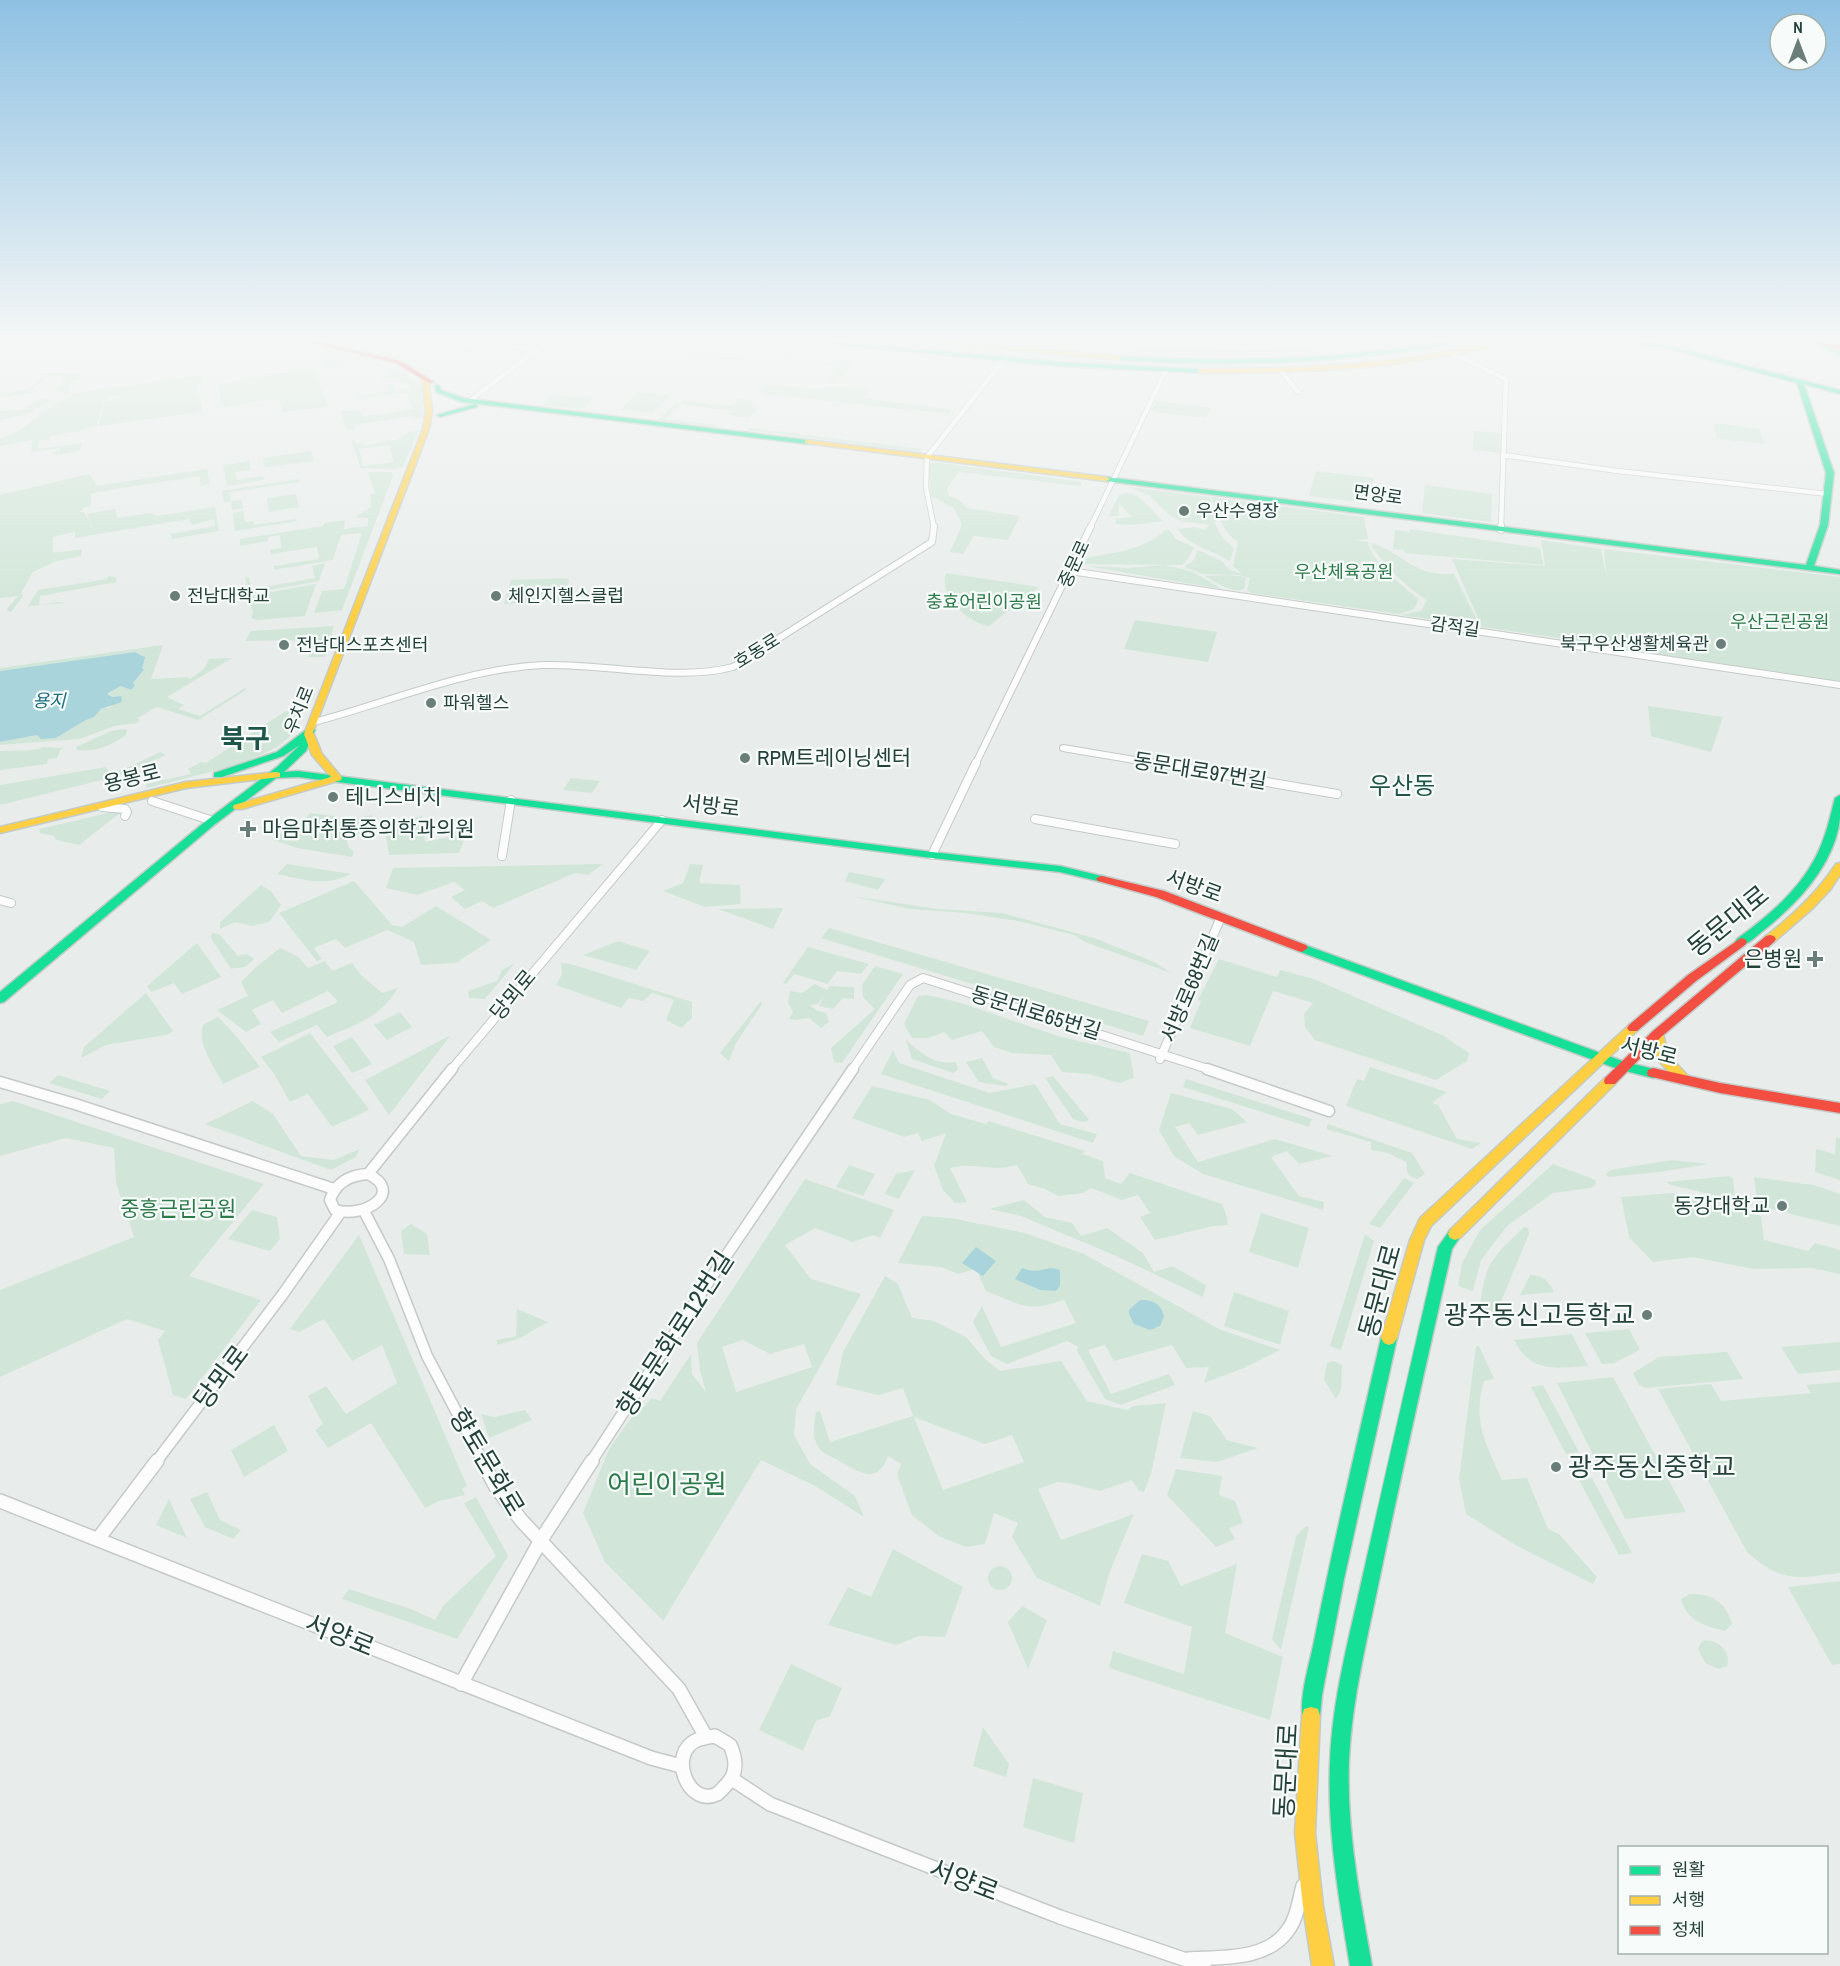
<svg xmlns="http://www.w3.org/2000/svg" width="1840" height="1966" font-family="'Archivo Narrow','Noto Sans KR',sans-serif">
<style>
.green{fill:#d1e6d8;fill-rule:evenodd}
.water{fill:#a9d4db}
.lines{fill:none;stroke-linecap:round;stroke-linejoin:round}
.street-far4-casing{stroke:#c5cac8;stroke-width:6}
.street-far3-casing{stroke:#c5cac8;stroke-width:8}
.street-far2-casing{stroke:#c5cac8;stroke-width:10}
.street-far1-casing{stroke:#c5cac8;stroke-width:13}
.street-casing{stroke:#c5cac8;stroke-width:16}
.fast-casing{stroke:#c3cbc8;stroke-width:3}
.slow-casing{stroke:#c3cbc8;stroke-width:3}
.jam-casing{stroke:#c3cbc8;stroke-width:3}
.street-far4{stroke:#fcfcfc;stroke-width:4.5}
.street-far3{stroke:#fcfcfc;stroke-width:6}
.street-far2{stroke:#fcfcfc;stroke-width:8}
.street-far1{stroke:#fcfcfc;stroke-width:10}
.street{stroke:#fcfcfc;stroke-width:13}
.fast{fill:#16e098;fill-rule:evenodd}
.slow{fill:#ffcf43;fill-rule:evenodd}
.jam{fill:#f24e42;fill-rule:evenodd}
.poi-dot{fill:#697e78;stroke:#f7fbf9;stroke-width:2}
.labels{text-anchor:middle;stroke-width:4.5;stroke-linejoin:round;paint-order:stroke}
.far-street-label{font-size:18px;fill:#24423a;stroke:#f7fbf9}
.far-poi-label{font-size:18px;fill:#24423a;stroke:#f7fbf9;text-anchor:start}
.far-park-label{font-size:18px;fill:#2d7a4b;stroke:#f7fbf9}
.far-water-label{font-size:18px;font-style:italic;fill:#1c6f80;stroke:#f7fbf9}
.poi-label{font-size:21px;fill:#24423a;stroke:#f7fbf9;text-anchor:start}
.street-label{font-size:21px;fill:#24423a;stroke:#f7fbf9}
.park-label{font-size:21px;fill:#2d7a4b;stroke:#f7fbf9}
.quarter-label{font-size:24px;fill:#1f5548;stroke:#f7fbf9}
.near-street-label{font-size:26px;fill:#24423a;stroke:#f7fbf9}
.near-poi-label{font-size:26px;fill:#24423a;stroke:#f7fbf9;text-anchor:end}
.near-park-label{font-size:26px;fill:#2d7a4b;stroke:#f7fbf9}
.district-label{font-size:27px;font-weight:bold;fill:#1f5548;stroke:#f7fbf9}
</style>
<rect width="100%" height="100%" fill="#e8edeb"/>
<g class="green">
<path d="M 831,342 L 903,342 L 987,349 L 999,351 L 1001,356 Z"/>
<path d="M 1008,342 L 1257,350 L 1349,342 L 1408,342 L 1278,355 L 1170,354 Z"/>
<path d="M 1466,342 L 1487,342 L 1454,354 L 1390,362 L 1238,370 L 1116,367 L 1010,357 L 1012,354 L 1021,352 C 1168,360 1322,381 1466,342 Z"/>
<path d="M 656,349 L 770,359 L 766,364 L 651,354 Z"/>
<path d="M 334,352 C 366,360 397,365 422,387 L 424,417 L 412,419 L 411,416 L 354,425 L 355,429 L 347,430 L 341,411 L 360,410 L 362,416 L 386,414 L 413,408 L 406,393 L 358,399 L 357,397 L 390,390 L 388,384 L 392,384 L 396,391 L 411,389 L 408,383 L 397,384 L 402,382 L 399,379 L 382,379 L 381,377 L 390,375 L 387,369 L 374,366 L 372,363 L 324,368 L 320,356 Z"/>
<path d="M 787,354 L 790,354 L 789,357 L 832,362 L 837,357 L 859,360 C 849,369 841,383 826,381 L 839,366 L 780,361 Z"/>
<path d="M 311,367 L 314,368 L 328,407 L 282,412 L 280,401 L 272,400 L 222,407 L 218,384 Z"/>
<path d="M 49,372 L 81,374 L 77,377 L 82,380 L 71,381 L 68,387 L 70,392 L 67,394 L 56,390 L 66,379 L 62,379 L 63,376 L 48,377 L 30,391 L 36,393 L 0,397 L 0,394 L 29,389 Z"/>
<path d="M 200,375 L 203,383 L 197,384 L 202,410 L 200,412 L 99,426 L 104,401 L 119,399 L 119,394 L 101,401 L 103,401 L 97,426 L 84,428 L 82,431 L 50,436 L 49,439 L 38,441 L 38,449 L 82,443 L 79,451 L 54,455 L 54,452 L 60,451 L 60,448 L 31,452 L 32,440 L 0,446 L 0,439 L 19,431 L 45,410 L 75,393 Z"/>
<path d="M 765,384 L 823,390 L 827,386 L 871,389 L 863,398 L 951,410 L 949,414 L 764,394 Z"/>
<path d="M 639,392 L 670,395 L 652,413 L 620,410 Z"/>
<path d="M 555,395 L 594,399 L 581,409 L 542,405 Z"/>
<path d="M 40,399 L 53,400 L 25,415 L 0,420 L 0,411 L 28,409 L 27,407 Z"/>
<path d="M 734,399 L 752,400 L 757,410 L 749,418 L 728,415 L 731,411 L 680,404 L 665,419 L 715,425 L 713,427 L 657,420 L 675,404 L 679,404 L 683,400 L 731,406 L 738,402 Z"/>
<path d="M 1156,401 L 1211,408 L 1206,418 L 1154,412 L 1151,410 Z"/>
<path d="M 1714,423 L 1760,429 L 1764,444 L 1720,439 L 1716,438 Z"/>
<path d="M 750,428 L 922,449 L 918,452 L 747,430 Z"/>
<path d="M 418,431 L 403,467 L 393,469 L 361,468 L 351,440 L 354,439 L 356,444 L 363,443 L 364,446 L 398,439 L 409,432 ZM 389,445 L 394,462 L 363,466 L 359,449 Z"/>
<path d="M 1474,431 L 1501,433 L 1500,453 L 1473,450 Z"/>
<path d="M 311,451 L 314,461 L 265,467 L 263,458 Z"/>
<path d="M 249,461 L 251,470 L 235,472 L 237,480 L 263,476 L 264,480 L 227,486 L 223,465 Z"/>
<path d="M 934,462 L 1082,482 L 1080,486 L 959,472 L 947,488 L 949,496 L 959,500 L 967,508 L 1020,516 L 1008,540 L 974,536 L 963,554 L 950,552 L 962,525 L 954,508 L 931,496 L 928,465 Z"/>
<path d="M 207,469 L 210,484 L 201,486 L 199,476 L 97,492 L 91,494 L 91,506 L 83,508 L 80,512 L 84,512 L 93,528 L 87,514 L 115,509 L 117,518 L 150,513 L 157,516 L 215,507 L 219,531 L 172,539 L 171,534 L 215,526 L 214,519 L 192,525 L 189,519 L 75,538 L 75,532 L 53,537 L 53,553 L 82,549 L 81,556 L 54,562 L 33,572 L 21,593 L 23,596 L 11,612 L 8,611 L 7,609 L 18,596 L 0,598 L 0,495 L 89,474 L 97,486 Z"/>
<path d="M 1316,471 L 1374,478 L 1368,503 L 1309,496 Z"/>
<path d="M 368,472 L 391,472 L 393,476 L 342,610 L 314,613 L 322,591 L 344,589 L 362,533 L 341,535 L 333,560 L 274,570 L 274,566 L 319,559 L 317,547 L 271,554 L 270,550 L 281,548 L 280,535 L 268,537 L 268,541 L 240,546 L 240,539 L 323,526 L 324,523 L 345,520 L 344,529 L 368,526 L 368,518 L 356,517 L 371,507 L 370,495 L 375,493 Z"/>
<path d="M 299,479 L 300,482 L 229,492 L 231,501 L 242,500 L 243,508 L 232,510 L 231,501 L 224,502 L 222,491 Z"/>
<path d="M 1425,485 L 1492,494 L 1491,522 L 1422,513 Z"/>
<path d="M 1128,487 L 1210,497 L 1217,520 L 1213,525 L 1215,523 L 1221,536 L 1234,549 L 1229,561 C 1213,549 1188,547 1178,529 L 1194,527 L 1204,530 L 1210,525 L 1180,521 L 1169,515 L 1149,495 Z"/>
<path d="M 1129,493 L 1138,496 L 1163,521 L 1132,525 L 1115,524 L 1116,519 L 1132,517 L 1118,502 L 1119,516 L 1109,516 L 1119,495 Z"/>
<path d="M 296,494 L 299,507 L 269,512 L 267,498 Z"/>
<path d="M 1211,497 L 1364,517 L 1368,539 L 1356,540 L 1368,542 C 1372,562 1402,586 1419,599 L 1414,609 L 1399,614 L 1251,593 L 1247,590 L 1250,578 L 1239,575 L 1202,574 L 1184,567 L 1193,561 L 1198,550 L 1223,562 L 1229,570 L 1242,574 L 1233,566 L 1238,542 C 1222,532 1218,514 1211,497 Z"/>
<path d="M 243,511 L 245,522 L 253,521 L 254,525 L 296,519 L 297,521 L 235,531 L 233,513 Z"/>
<path d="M 1410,529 L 1540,548 L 1543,565 L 1405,553 L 1404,550 L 1393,549 L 1395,530 L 1410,532 Z"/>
<path d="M 1165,530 L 1169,530 L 1176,539 L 1195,548 C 1189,554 1189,560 1182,565 L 1084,564 L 1086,558 C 1112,553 1146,550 1165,530 Z"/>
<path d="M 1541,540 L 1601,549 L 1606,576 L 1604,549 L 1840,577 L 1840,684 L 1648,654 L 1648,651 L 1482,627 L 1452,559 L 1545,566 Z"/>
<path d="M 1372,543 C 1408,556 1412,576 1454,574 L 1477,620 L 1476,626 L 1401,615 L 1421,611 L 1427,600 C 1403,585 1388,568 1371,546 Z"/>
<path d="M 325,563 L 319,581 L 248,594 L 245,577 L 249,577 L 251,589 L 254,589 L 315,578 L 312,566 Z"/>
<path d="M 1165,565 L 1193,572 L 1222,589 L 1086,566 L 1129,568 Z"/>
<path d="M 946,573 L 1039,587 L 989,626 C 968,623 938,596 946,573 Z"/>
<path d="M 1227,575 L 1246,577 L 1244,589 C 1232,594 1216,582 1205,576 Z"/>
<path d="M 108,576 L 115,577 L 117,582 L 40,596 L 39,604 L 41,605 L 59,602 L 66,603 L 28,606 L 38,590 L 107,579 Z"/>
<path d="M 566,578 L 569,580 L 565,600 L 504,604 L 511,580 Z"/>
<path d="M 316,584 L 305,616 L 256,620 L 251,618 L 253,614 L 249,596 Z"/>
<path d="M 1135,620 L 1217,632 L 1208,662 L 1124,649 Z"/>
<path d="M 334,626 L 325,657 L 308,657 L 315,640 L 245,641 L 251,631 Z"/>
<path d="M 163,645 L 151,679 L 188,677 L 190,679 L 204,669 L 209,659 L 232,658 L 167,697 L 184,705 L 178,709 L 200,716 L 245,688 L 246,690 L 198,720 L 157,707 L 137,718 L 140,720 L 136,723 L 114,726 L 80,739 L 0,745 L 0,742 L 37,735 L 56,738 L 84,721 L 94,717 L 101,709 L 111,707 L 112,697 L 107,695 L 121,686 L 131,690 L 135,686 L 133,683 L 144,671 L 141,668 L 143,655 L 135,652 L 0,671 L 0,668 Z"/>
<path d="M 1648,706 L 1723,717 L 1711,752 L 1651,736 Z"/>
<path d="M 286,711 L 299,715 C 297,725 295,732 287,739 C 265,762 180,779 147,788 L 146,784 L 191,774 L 188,769 L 201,762 L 206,763 Z"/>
<path d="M 124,729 L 127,730 L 126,735 C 112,745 94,753 77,750 L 76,747 L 111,731 Z"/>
<path d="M 44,747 L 65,748 L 61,749 L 57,758 L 48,759 L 47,764 L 0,770 L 0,751 C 14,750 33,752 44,747 Z"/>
<path d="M 160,752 L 166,755 L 118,776 L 0,805 L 0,785 L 106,767 L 110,774 L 129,767 Z"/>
<path d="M 571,778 L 600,781 L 592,793 L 563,790 Z"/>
<path d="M 112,812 L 120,813 L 79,845 L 56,840 L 54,836 L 40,833 L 39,829 Z"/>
<path d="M 310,813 L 334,816 L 336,822 L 372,815 L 374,823 L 358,826 L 359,835 L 347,838 L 348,846 L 354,852 L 352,857 L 297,848 L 273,840 L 298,820 L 304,821 Z"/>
<path d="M 422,816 L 425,842 L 467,833 L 459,853 L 389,855 L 384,824 Z"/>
<path d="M 287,864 L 351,874 C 324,887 306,880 277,874 Z"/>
<path d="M 603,864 L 588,875 L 575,873 L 493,908 L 482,901 L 465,909 L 451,897 L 465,890 L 454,882 L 417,895 L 386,888 L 393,868 Z"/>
<path d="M 690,864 L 703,865 L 699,883 L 740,885 L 741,904 L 705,907 L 663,891 L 683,883 Z"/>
<path d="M 849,872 L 885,879 L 878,890 L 845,881 Z"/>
<path d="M 354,881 L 392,925 L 402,927 L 436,906 L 491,940 L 456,963 L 421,965 L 414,942 L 387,930 L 345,948 L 336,939 L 314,948 L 322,959 L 317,961 L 279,913 Z"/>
<path d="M 261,885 L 271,891 L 281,905 L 269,922 L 252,926 L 235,922 L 220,929 L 220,922 Z"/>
<path d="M 851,896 L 938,909 L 1002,913 L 1094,938 L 1154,962 L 1171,973 L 1085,942 L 1074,935 L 1022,922 L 966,913 L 910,909 Z"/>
<path d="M 783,908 L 773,929 L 718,909 Z"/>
<path d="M 829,928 L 1149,1021 L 1143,1036 L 821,938 Z"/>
<path d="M 212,933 L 219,934 L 238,956 L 247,954 L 254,959 L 245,967 L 231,969 L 211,938 Z"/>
<path d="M 618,941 L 650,951 L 636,970 L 583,955 Z"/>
<path d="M 197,943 L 221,977 L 182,994 L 174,983 L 151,992 L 147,986 Z"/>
<path d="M 808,947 L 869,964 L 861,974 L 837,971 L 828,984 L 794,974 L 786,984 L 783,983 Z"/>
<path d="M 280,948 L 297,956 L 308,968 L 325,961 L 332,971 L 352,963 L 361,975 L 382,993 L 398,988 C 381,1017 357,1024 327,1037 L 317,1025 L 279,1042 L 270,1032 L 336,1003 L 337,1000 L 328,991 L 282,1013 L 273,1000 L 252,1010 L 261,1024 L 246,1032 L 217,1010 L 248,996 L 241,982 L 256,967 Z"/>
<path d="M 1219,959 L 1277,977 L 1280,970 L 1314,979 L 1444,1036 L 1469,1053 L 1467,1061 L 1436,1080 L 1315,1040 L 1305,1027 L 1304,1014 L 1313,1003 L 1273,991 L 1250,1046 L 1190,1028 L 1201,1001 L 1198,1000 Z"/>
<path d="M 515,963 L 485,999 L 469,998 L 468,991 L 497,981 L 502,970 Z"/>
<path d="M 561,963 L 571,964 L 692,1002 L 692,1018 L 681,1028 L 666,1020 L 674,1000 L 652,993 L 643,1001 L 629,998 L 621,1008 L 556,985 L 562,974 Z"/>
<path d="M 875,966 L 903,974 L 842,1063 L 834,1062 L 831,1048 L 875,1009 L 863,997 L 862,985 Z"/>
<path d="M 815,984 L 827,990 L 830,986 L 854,987 L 854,999 L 843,998 L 833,1009 L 819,1006 L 824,996 L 818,1004 L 809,1005 L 816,1010 L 826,1013 L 829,1022 L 821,1028 L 809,1018 L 796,1020 L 789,1019 L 793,1012 L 788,1003 L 790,991 L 802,993 Z"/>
<path d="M 146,993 L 173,1031 L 166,1035 L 106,1045 L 81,1058 L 84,1047 Z"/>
<path d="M 927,995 L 958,1002 L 1058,1036 L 1130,1053 L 1134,1078 L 1119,1083 L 1089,1074 L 1062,1072 L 1051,1055 L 1012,1053 L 994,1047 L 982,1031 L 952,1040 L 944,1032 L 928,1038 L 912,1038 L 904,1024 L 918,996 Z"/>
<path d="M 761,1001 L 762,1004 L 736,1043 L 729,1061 L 720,1053 Z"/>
<path d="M 400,1012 L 412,1027 L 387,1040 L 374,1025 Z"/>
<path d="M 218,1017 C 234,1033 247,1049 260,1067 L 223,1084 C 214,1066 197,1045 203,1025 Z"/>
<path d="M 310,1033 L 365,1104 L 369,1110 L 332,1127 L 308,1094 L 290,1102 L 274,1074 L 261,1057 Z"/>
<path d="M 451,1035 L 389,1115 L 365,1080 Z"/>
<path d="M 352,1037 L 372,1064 L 352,1073 L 333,1046 Z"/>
<path d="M 906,1040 C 922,1053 934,1066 956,1062 L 958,1070 L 953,1073 L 912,1059 Z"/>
<path d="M 893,1050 L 899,1063 L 990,1093 L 1035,1084 L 1060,1124 L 1097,1134 L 1093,1143 L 881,1074 Z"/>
<path d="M 982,1058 L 993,1078 L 1009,1084 L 1005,1086 L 979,1082 L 966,1062 Z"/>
<path d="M 1370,1067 L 1447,1092 L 1432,1103 L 1438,1105 L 1457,1139 L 1481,1143 L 1472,1149 L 1346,1106 L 1357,1079 L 1364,1081 Z"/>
<path d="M 58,1075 L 110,1091 L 102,1099 L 49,1083 Z"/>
<path d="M 1053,1076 L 1089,1120 L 1083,1122 L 1073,1119 L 1045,1078 Z"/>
<path d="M 1186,1079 L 1312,1119 L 1309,1127 L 1183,1087 Z"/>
<path d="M 872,1086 L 930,1100 L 951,1114 L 986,1124 L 988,1121 L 1085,1151 L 1082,1154 L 1103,1161 L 1105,1178 L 1121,1184 L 1130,1173 L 1222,1204 L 1227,1217 L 1228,1225 L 1214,1226 L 1155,1240 L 1140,1217 L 1150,1213 L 1138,1195 L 1122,1200 L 1091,1188 L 1083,1193 L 1058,1196 L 1045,1189 L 1028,1184 L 1017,1165 C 992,1173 974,1161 950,1168 L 967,1202 L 955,1203 L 943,1190 L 934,1166 L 946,1133 L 922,1141 L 918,1133 L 904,1137 L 852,1118 Z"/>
<path d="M 1171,1093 L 1232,1109 L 1247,1122 L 1198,1135 L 1189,1123 L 1175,1127 L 1198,1162 L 1275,1139 L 1333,1156 L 1299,1164 L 1287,1151 L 1271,1157 L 1299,1196 L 1324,1202 L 1323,1210 L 1203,1174 L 1174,1156 L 1159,1130 Z"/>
<path d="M 13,1101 L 264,1184 L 189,1276 L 261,1300 L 186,1399 L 173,1395 L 158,1340 L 165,1331 L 127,1319 L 0,1377 L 0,1290 L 134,1237 L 116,1183 L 114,1148 L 66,1138 L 0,1156 L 0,1104 Z"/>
<path d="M 253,1101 L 273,1114 L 301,1156 L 334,1160 L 360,1149 L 356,1157 L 331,1170 L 205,1124 Z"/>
<path d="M 1328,1124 L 1412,1153 L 1425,1174 L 1417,1179 L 1408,1175 L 1406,1162 L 1388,1153 L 1371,1150 L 1371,1142 L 1326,1129 Z"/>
<path d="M 1836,1137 L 1840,1138 L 1840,1180 L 1815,1172 L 1816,1149 L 1835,1154 Z"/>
<path d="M 1671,1160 L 1709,1164 L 1659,1172 L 1609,1177 L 1605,1174 L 1611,1170 Z"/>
<path d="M 1553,1164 C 1567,1170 1581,1173 1595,1180 L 1596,1184 L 1591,1188 L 1553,1193 L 1507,1226 L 1481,1260 L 1473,1291 L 1458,1286 L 1462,1263 L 1480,1230 Z"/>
<path d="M 849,1165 L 875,1174 L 863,1196 L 836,1187 Z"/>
<path d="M 915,1170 L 899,1199 L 884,1194 L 896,1174 Z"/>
<path d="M 1729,1176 L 1733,1178 L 1735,1199 L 1733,1200 L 1668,1184 L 1667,1182 Z"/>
<path d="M 1754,1177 L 1814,1185 L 1840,1194 L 1840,1226 L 1758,1206 Z"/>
<path d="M 1404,1178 L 1414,1183 L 1380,1228 L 1369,1224 Z"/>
<path d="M 805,1179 L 894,1210 L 880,1238 L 873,1235 L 853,1242 L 815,1228 L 785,1245 L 811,1279 L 861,1294 L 796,1409 L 794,1435 L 810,1464 L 855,1496 L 864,1517 L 815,1486 L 761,1460 L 663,1621 L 605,1562 L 583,1513 L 609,1449 L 634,1414 L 645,1406 L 651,1398 L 660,1401 L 691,1354 L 692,1374 L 706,1392 L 700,1371 L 697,1343 ZM 743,1340 L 770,1354 L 804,1344 L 812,1367 L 736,1392 L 722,1347 Z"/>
<path d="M 1673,1193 L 1761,1216 L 1764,1240 L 1808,1251 L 1815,1243 L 1840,1250 L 1840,1274 L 1812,1268 L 1754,1269 L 1692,1257 L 1653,1262 L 1629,1237 L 1621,1197 Z"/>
<path d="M 1024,1200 L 1045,1217 L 1072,1223 L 1081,1236 L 1107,1228 L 1143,1253 L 1154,1272 L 1172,1266 L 1206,1285 L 1203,1297 L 1114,1255 L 1021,1216 L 989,1209 Z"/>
<path d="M 252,1210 L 277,1217 L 280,1239 L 270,1251 L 228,1239 Z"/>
<path d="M 1261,1213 L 1309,1228 L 1298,1268 L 1249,1252 Z"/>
<path d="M 922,1216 L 951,1218 L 1025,1233 L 1084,1254 L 1221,1330 L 1280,1350 L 1244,1368 L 1204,1383 L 1209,1367 L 1186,1368 L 1172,1345 L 1114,1361 L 1105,1345 L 1088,1350 L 1111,1394 L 1169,1374 L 1175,1385 L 1121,1405 L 1105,1399 L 1077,1351 L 1078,1347 L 1067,1341 L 1007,1364 L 991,1356 L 973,1322 L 982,1306 L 1001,1347 L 1076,1323 L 1064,1300 C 1026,1313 1022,1305 986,1291 L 976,1269 L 958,1274 L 941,1267 L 898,1263 Z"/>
<path d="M 411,1224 L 427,1234 L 430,1255 L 404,1254 L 401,1231 Z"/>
<path d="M 1524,1227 L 1528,1228 L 1529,1234 L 1496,1314 L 1479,1311 C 1486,1262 1489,1261 1524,1227 Z"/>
<path d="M 1365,1234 L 1374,1241 L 1341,1350 L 1330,1346 Z"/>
<path d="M 359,1235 L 467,1486 L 462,1489 L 465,1495 L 439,1501 L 425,1508 L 371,1423 L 328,1448 L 315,1430 L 323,1424 L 308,1396 L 326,1386 L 346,1414 L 397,1383 L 382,1345 L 352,1361 L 324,1319 L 299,1332 L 290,1329 Z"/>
<path d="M 1530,1275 C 1544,1275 1548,1281 1554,1292 L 1520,1295 Z"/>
<path d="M 885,1276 L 898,1284 L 912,1318 L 934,1321 L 966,1337 L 985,1359 L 1000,1371 L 1061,1361 L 1087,1401 L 1127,1410 L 1133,1406 L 1166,1403 L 1151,1474 L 1144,1492 L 1139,1491 L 1132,1480 L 1100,1491 L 1068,1483 L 1057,1482 L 1038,1489 L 1061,1540 L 1134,1514 L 1110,1571 L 1100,1606 L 1037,1578 L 1012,1537 L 1018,1523 L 994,1513 L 985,1544 L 966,1547 L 940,1537 L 912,1515 L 897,1475 L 901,1464 L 888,1456 C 877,1486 859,1472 839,1461 C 833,1457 823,1454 819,1448 C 811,1437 814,1425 816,1412 L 820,1411 L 830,1442 L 913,1416 L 903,1388 L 878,1395 L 836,1385 L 843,1352 ZM 914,1417 L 985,1444 L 1012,1435 L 1024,1462 L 943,1490 Z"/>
<path d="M 1234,1292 L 1289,1311 L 1280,1345 L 1224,1326 Z"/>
<path d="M 517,1309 L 548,1322 L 518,1339 L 497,1345 L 497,1340 L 516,1336 Z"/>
<path d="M 1629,1329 L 1640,1350 L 1614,1363 L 1602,1364 L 1585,1333 Z"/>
<path d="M 1572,1334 L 1588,1366 C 1556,1368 1531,1374 1514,1340 Z"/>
<path d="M 1840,1342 L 1840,1370 L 1798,1374 L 1781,1347 Z"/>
<path d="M 1476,1346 L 1479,1346 L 1494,1379 L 1484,1381 C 1472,1422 1486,1443 1502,1480 L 1527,1478 L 1548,1529 L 1559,1534 L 1597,1577 L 1593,1584 L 1517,1546 L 1466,1514 L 1459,1479 Z"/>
<path d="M 1727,1352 L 1743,1379 L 1646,1388 L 1639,1385 L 1633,1373 L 1659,1357 Z"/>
<path d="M 1334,1361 L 1342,1365 L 1341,1390 L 1336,1399 L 1324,1380 L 1327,1363 Z"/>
<path d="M 1613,1377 L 1686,1512 L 1625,1519 L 1557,1383 Z"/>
<path d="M 1840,1382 L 1840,1573 C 1796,1578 1783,1584 1747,1552 L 1658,1389 L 1711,1384 L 1721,1401 L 1811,1393 L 1806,1385 Z"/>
<path d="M 1543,1385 L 1579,1452 L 1566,1454 L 1531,1387 Z"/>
<path d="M 525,1410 L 532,1420 L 489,1438 L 481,1414 L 495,1417 Z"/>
<path d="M 1193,1411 L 1210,1416 L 1227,1440 L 1258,1448 L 1217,1462 L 1180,1458 Z"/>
<path d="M 274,1425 L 288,1451 L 244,1477 L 231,1450 Z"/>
<path d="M 1176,1469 L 1222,1476 L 1219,1495 L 1235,1501 L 1243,1523 L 1229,1528 L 1235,1539 L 1216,1547 L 1167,1495 Z"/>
<path d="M 1592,1478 L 1632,1553 L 1619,1555 L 1579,1480 Z"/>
<path d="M 207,1492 L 220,1520 L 241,1530 L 233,1539 L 205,1527 L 190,1499 Z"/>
<path d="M 476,1497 L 508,1556 L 457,1639 L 342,1599 L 349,1589 L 411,1609 L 435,1620 L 443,1606 L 496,1556 L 464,1503 Z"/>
<path d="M 169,1499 L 187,1538 L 156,1525 Z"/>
<path d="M 1306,1526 L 1309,1527 L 1281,1650 L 1272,1639 L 1296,1536 Z"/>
<path d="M 893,1549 L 963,1587 L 945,1637 L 919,1636 L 896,1645 L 828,1625 L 848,1587 L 871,1597 Z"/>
<path d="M 1142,1554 L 1168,1561 L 1181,1586 L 1237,1564 L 1225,1633 L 1283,1657 L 1270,1720 L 1109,1668 L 1113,1651 L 1184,1674 L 1192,1627 L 1124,1603 Z"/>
<circle cx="1000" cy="1578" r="12"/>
<path d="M 1840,1581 L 1840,1664 L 1832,1665 L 1788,1587 Z"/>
<path d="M 1690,1594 C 1712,1594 1725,1601 1732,1624 L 1725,1631 C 1706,1627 1686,1620 1681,1599 Z"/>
<path d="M 1022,1606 L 1047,1620 L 1028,1669 L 1008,1622 Z"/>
<path d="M 1705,1640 C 1719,1641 1731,1651 1727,1666 L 1719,1669 L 1705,1663 L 1698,1649 L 1701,1642 Z"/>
<path d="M 791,1664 L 842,1688 L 830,1716 L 816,1721 L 803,1751 L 759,1730 Z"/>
<path d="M 983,1727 L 1009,1764 L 1006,1777 L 973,1766 Z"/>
<path d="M 1033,1778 L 1083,1793 L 1074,1843 L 1023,1827 Z"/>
</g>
<g class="water">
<path d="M 135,652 L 145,657 L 142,668 L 144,670 L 133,683 L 135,686 L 131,690 L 121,686 L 107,694 L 112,697 L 121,696 L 122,702 L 101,709 L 94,717 L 84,721 L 56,738 L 41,739 L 37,735 L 0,742 L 0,671 Z"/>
<path d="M 976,1247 L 996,1261 L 983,1276 L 962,1263 Z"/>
<path d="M 1022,1268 C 1041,1276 1045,1264 1060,1270 L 1060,1286 L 1056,1291 L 1040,1290 L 1015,1279 Z"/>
<path d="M 1140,1300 C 1152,1299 1162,1304 1164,1317 L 1160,1326 L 1150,1330 L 1134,1324 L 1129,1314 L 1129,1310 Z"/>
</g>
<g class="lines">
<defs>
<g id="street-far4">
<path d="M 485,342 L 537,350"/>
<path d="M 1109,342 L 1248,348 L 1347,342"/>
<path d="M 456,353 L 475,342"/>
<path d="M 1455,355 L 1506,379 L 1501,528"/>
<path d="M 1281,371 L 1298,392"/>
<path d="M 472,399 L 547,342"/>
<path d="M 1503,455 L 1618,471 L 1828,494"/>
<path d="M 934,528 L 926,487 L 927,457 L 1005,358"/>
<path d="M 1090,528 L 1166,370"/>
</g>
<g id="street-far3">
<path d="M 1501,530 L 1501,526"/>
<path d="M 1070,571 L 1840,685"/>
<path d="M 314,722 C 390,702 464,669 543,665 C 603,663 677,682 733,667 L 932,542 L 934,526"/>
<path d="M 1063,748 L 1164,765"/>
<path d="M 975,765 L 1091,526"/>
</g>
<g id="street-far2">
<path d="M 1155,763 L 1337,794"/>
<path d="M 152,801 L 213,821"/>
<path d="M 102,807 L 125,809 L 127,812 L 125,816"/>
<path d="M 1035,819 L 1175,844"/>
<path d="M 932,855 L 976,763"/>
<path d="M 502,856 L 511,800"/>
<path d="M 0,900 L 11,903"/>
<path d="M 1160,1059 L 1221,917"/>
<path d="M 451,1070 L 662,820"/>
<path d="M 852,1070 L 910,985 L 923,978 L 1211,1070"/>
</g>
<g id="street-far1">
<path d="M 1207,1069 L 1329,1111"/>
<path d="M 0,1082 L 75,1104 L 334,1189"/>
<path d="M 368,1174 L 452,1069"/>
<path d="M 368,1174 C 405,1192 365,1219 335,1210 L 330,1200 C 336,1182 350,1175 368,1174 Z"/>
<path d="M 364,1211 L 389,1259 L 427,1356 L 483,1462"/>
<path d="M 156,1462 L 283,1294 L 340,1213"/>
<path d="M 591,1462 L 711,1278 L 853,1069"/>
</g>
<g id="street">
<path d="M 482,1461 L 496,1487 L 521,1520 L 679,1689 L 706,1737"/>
<path d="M 0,1501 L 651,1758 L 681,1766"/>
<path d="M 98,1539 L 157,1461"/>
<path d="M 461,1684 L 541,1540 L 592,1461"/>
<path d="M 715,1736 L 730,1745 C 736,1758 738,1773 727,1784 C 724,1787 720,1792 717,1794 C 688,1808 667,1753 697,1740 C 702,1738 709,1737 715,1736 Z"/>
<path d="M 732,1779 L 770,1804 L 1060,1917 L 1204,1966"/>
<path d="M 1188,1959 C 1221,1957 1267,1961 1288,1930 C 1297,1918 1299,1901 1303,1886"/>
</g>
<g id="fast">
<path d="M 811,342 L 835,342 L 1059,362 L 1200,369 L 1203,371 L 1200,373 L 1059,366 Z"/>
<path d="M 1439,342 L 1454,342 C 1438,350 1409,351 1391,353 C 1300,365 1210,366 1119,360 L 1116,358 L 1119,356 C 1227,363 1333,360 1439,342 Z"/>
<path d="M 1633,342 L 1655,342 L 1840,390 L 1840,394 L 1804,384 L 1834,473 L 1828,525 L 1814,566 L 1840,570 L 1840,574 L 1106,481 L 1102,479 L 1106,477 L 1806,565 L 1820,525 L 1826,473 L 1797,383 L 1658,346 L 1655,348 Z"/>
<path d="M 1813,342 L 1818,342 L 1840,351 L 1840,355 L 1813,344 Z"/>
<path d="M 435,385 L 439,385 L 441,390 L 463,398 L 807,440 L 810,442 L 807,444 L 462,402 L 436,392 Z"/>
<path d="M 475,404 L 477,405 L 477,407 L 440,417 L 437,415 Z"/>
<path d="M 310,727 L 315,730 L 306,751 L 284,772 L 298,771 L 932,852 L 1060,866 L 1106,877 L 1108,879 L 1102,882 L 1060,872 L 932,858 L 298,777 L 276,778 L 214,825 L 4,1002 L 0,1003 L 0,992 L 206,821 L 277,767 L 300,745 L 283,756 L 222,777 L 214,777 L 214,773 L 277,752 Z"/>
<path d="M 1840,795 C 1840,802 1840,811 1840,818 C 1835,864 1798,903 1764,930 C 1756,936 1747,947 1737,945 L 1735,942 L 1737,939 C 1772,913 1806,885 1822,843 C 1828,828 1831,813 1835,798 Z"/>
<path d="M 1302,944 L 1625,1062 L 1658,1070 L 1659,1073 L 1658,1076 L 1653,1078 L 1618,1069 L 1298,951 L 1296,948 Z"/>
<path d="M 1455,1228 L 1460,1230 L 1462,1234 L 1452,1249 C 1427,1360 1402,1470 1379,1581 C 1367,1640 1352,1699 1349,1759 C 1346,1829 1360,1898 1372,1966 L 1350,1966 C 1339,1899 1327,1831 1330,1763 C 1332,1702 1348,1643 1361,1584 C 1386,1471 1412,1359 1438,1247 L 1450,1230 Z"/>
<path d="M 1389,1331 L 1394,1333 L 1397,1338 L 1344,1579 L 1322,1695 L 1320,1716 L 1318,1723 L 1311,1725 L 1304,1723 C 1297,1704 1310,1662 1314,1642 C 1334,1540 1358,1439 1381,1338 L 1384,1333 Z"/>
</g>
<g id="slow">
<path d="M 927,342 L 952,342 L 1119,356 L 1122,358 L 1119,360 Z"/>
<path d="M 1493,342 L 1504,342 C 1488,350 1465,352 1446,356 C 1365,371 1283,373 1200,373 L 1197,371 L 1200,369 C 1299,369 1396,365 1493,342 Z"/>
<path d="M 425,376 L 428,378 L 432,411 L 429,429 L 313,732 L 322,754 L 342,778 L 341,780 L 242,809 L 234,809 L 233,807 L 234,805 L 331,777 L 312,755 L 304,734 L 423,429 L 426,411 L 422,378 Z"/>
<path d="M 807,440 L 1106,477 L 1110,479 L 1106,481 L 805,443 L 805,441 Z"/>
<path d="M 276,772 L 280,773 L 280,777 L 186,788 L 0,833 L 0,827 L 186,782 Z"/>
<path d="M 1840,863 L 1840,875 L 1830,890 L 1813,908 L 1774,942 L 1766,942 L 1764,939 L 1766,936 C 1793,915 1817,893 1836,864 Z"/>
<path d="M 1633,1024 L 1639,1028 L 1637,1031 L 1431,1226 L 1424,1240 L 1397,1338 L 1394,1343 L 1389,1345 L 1384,1343 L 1381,1338 L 1410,1240 L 1420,1218 L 1629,1025 Z"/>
<path d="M 1657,1030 L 1663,1034 L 1668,1055 L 1689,1077 L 1690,1080 L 1689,1083 L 1679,1083 L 1658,1060 L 1651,1034 Z"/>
<path d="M 1610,1076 L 1615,1078 L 1616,1081 L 1615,1084 L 1460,1238 L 1455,1240 L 1450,1238 L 1448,1234 L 1450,1230 L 1605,1078 Z"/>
<path d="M 1311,1707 L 1318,1709 L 1320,1716 L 1315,1833 L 1323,1906 L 1334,1966 L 1312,1966 L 1303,1906 L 1295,1833 L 1302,1716 L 1304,1709 Z"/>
</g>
<g id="jam">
<path d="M 308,342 L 319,342 L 400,361 L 434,382 L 429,383 L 396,363 Z"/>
<path d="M 1808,342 L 1820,342 L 1840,346 L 1840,350 Z"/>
<path d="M 1102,876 L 1164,891 L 1306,945 L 1308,948 L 1302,952 L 1298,951 L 1156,897 L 1098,881 L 1096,879 L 1098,877 Z"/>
<path d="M 1770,935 L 1774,936 L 1776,939 L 1774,942 L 1661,1037 L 1615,1084 L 1605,1084 L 1604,1081 L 1605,1078 L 1653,1031 L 1766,936 Z"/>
<path d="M 1741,938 L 1745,939 L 1747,942 L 1745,945 L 1696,981 L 1637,1031 L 1629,1031 L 1627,1028 L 1629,1025 L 1688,975 Z"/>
<path d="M 1653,1068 L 1720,1083 L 1840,1103 L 1840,1113 L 1720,1093 L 1648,1076 L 1647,1073 L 1648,1070 Z"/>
</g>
</defs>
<use href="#street-far4" class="street-far4-casing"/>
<use href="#street-far3" class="street-far3-casing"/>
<use href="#street-far2" class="street-far2-casing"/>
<use href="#street-far1" class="street-far1-casing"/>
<use href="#street" class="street-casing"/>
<use href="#fast" class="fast-casing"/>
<use href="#slow" class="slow-casing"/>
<use href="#jam" class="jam-casing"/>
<use href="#street-far4" class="street-far4"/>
<use href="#street-far3" class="street-far3"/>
<use href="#street-far2" class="street-far2"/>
<use href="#street-far1" class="street-far1"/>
<use href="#street" class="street"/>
<use href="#fast" class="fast"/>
<use href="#slow" class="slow"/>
<use href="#jam" class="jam"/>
</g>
<linearGradient id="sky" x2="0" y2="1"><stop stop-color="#8fc1e3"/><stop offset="0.55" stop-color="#f5f7f6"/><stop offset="1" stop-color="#f5f7f6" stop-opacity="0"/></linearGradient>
<rect width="1840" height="617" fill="url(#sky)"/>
<g class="poi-dot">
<circle cx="1184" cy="511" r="6"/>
<circle cx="175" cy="596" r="6"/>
<circle cx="496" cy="596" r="6"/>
<circle cx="1721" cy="644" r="6"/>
<circle cx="284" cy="645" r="6"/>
<circle cx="431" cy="703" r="6"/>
<circle cx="745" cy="758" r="6"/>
<circle cx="333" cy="797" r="6"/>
<path d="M245 820h6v6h6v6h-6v6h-6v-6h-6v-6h6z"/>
<path d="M1812 950h6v6h6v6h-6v6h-6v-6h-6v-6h6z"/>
<circle cx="1782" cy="1206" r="6"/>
<circle cx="1647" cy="1315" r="6"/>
<circle cx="1556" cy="1467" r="6"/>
</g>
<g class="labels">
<g class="far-street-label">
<text transform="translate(1378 495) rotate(8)" y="6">면앙로</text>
<text transform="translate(1074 564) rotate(-65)" y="6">중문로</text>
<text transform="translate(1455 627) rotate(8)" y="6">감적길</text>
<text transform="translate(757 651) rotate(-32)" y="6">호동로</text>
<text transform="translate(299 710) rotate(-68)" y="6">우치로</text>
</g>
<g class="far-poi-label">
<text x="1196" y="517">우산수영장</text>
<text x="187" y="602">전남대학교</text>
<text x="508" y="602">체인지헬스클럽</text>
<text x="1709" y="650" text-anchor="end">북구우산생활체육관</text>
<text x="296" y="651">전남대스포츠센터</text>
<text x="443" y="709">파워헬스</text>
</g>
<g class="far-park-label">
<text x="1344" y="578">우산체육공원</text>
<text x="984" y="608">충효어린이공원</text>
<text x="1780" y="628">우산근린공원</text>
</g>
<g class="far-water-label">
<text x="49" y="707">용지</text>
</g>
<g class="poi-label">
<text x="757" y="765">RPM트레이닝센터</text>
<text x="345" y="804">테니스비치</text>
<text x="262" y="836">마음마취통증의학과의원</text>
<text x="1802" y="966" text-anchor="end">은병원</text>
<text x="1770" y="1213" text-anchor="end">동강대학교</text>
</g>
<g class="street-label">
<text transform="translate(1200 771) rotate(9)" y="7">동문대로97번길</text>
<text transform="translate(132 778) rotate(-14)" y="7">용봉로</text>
<text transform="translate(711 806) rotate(7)" y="7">서방로</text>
<text transform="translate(1194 886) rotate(20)" y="7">서방로</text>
<text transform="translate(1190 988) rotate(-67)" y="7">서방로68번길</text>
<text transform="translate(513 995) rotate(-50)" y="7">당뫼로</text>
<text transform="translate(1036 1013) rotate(17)" y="7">동문대로65번길</text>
<text transform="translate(1649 1051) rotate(14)" y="7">서방로</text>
</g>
<g class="park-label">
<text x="178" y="1216">중흥근린공원</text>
</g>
<g class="quarter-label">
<text x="1402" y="794">우산동</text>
</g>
<g class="near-street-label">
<text transform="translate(1728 921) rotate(-39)" y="9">동문대로</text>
<text transform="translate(1380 1291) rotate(-75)" y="9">동문대로</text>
<text transform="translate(675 1334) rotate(-57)" y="9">향토문화로12번길</text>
<text transform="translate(221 1377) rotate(-53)" y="9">당뫼로</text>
<text transform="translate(487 1462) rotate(59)" y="9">향토문화로</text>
<text transform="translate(340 1635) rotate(22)" y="9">서양로</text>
<text transform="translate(1286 1771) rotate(-87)" y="9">동문대로</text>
<text transform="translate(964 1880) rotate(21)" y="9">서양로</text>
</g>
<g class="near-poi-label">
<text x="1635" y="1324">광주동신고등학교</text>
<text x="1568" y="1476" text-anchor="start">광주동신중학교</text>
</g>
<g class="near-park-label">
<text x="667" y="1493">어린이공원</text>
</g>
<g class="district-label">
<text x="245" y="748">북구</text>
</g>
</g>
<rect x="1618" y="1846" width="210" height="108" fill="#f7fbf9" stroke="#a3b1ad" stroke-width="1.5"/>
<rect x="1630" y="1866" width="30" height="9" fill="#16e098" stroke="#a3b1ad" stroke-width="1.5"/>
<text x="1672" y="1876" font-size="18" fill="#24423a">원활</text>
<rect x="1630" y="1896" width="30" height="9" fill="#ffcf43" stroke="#a3b1ad" stroke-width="1.5"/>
<text x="1672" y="1906" font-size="18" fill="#24423a">서행</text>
<rect x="1630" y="1926" width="30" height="9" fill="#f24e42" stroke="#a3b1ad" stroke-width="1.5"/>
<text x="1672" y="1936" font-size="18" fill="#24423a">정체</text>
<g transform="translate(1798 42)"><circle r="28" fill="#f7fbf9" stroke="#a3b1ad" stroke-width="1.5"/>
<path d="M0-4.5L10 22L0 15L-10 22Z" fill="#697e78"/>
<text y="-9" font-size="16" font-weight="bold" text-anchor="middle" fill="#24423a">N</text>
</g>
</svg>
